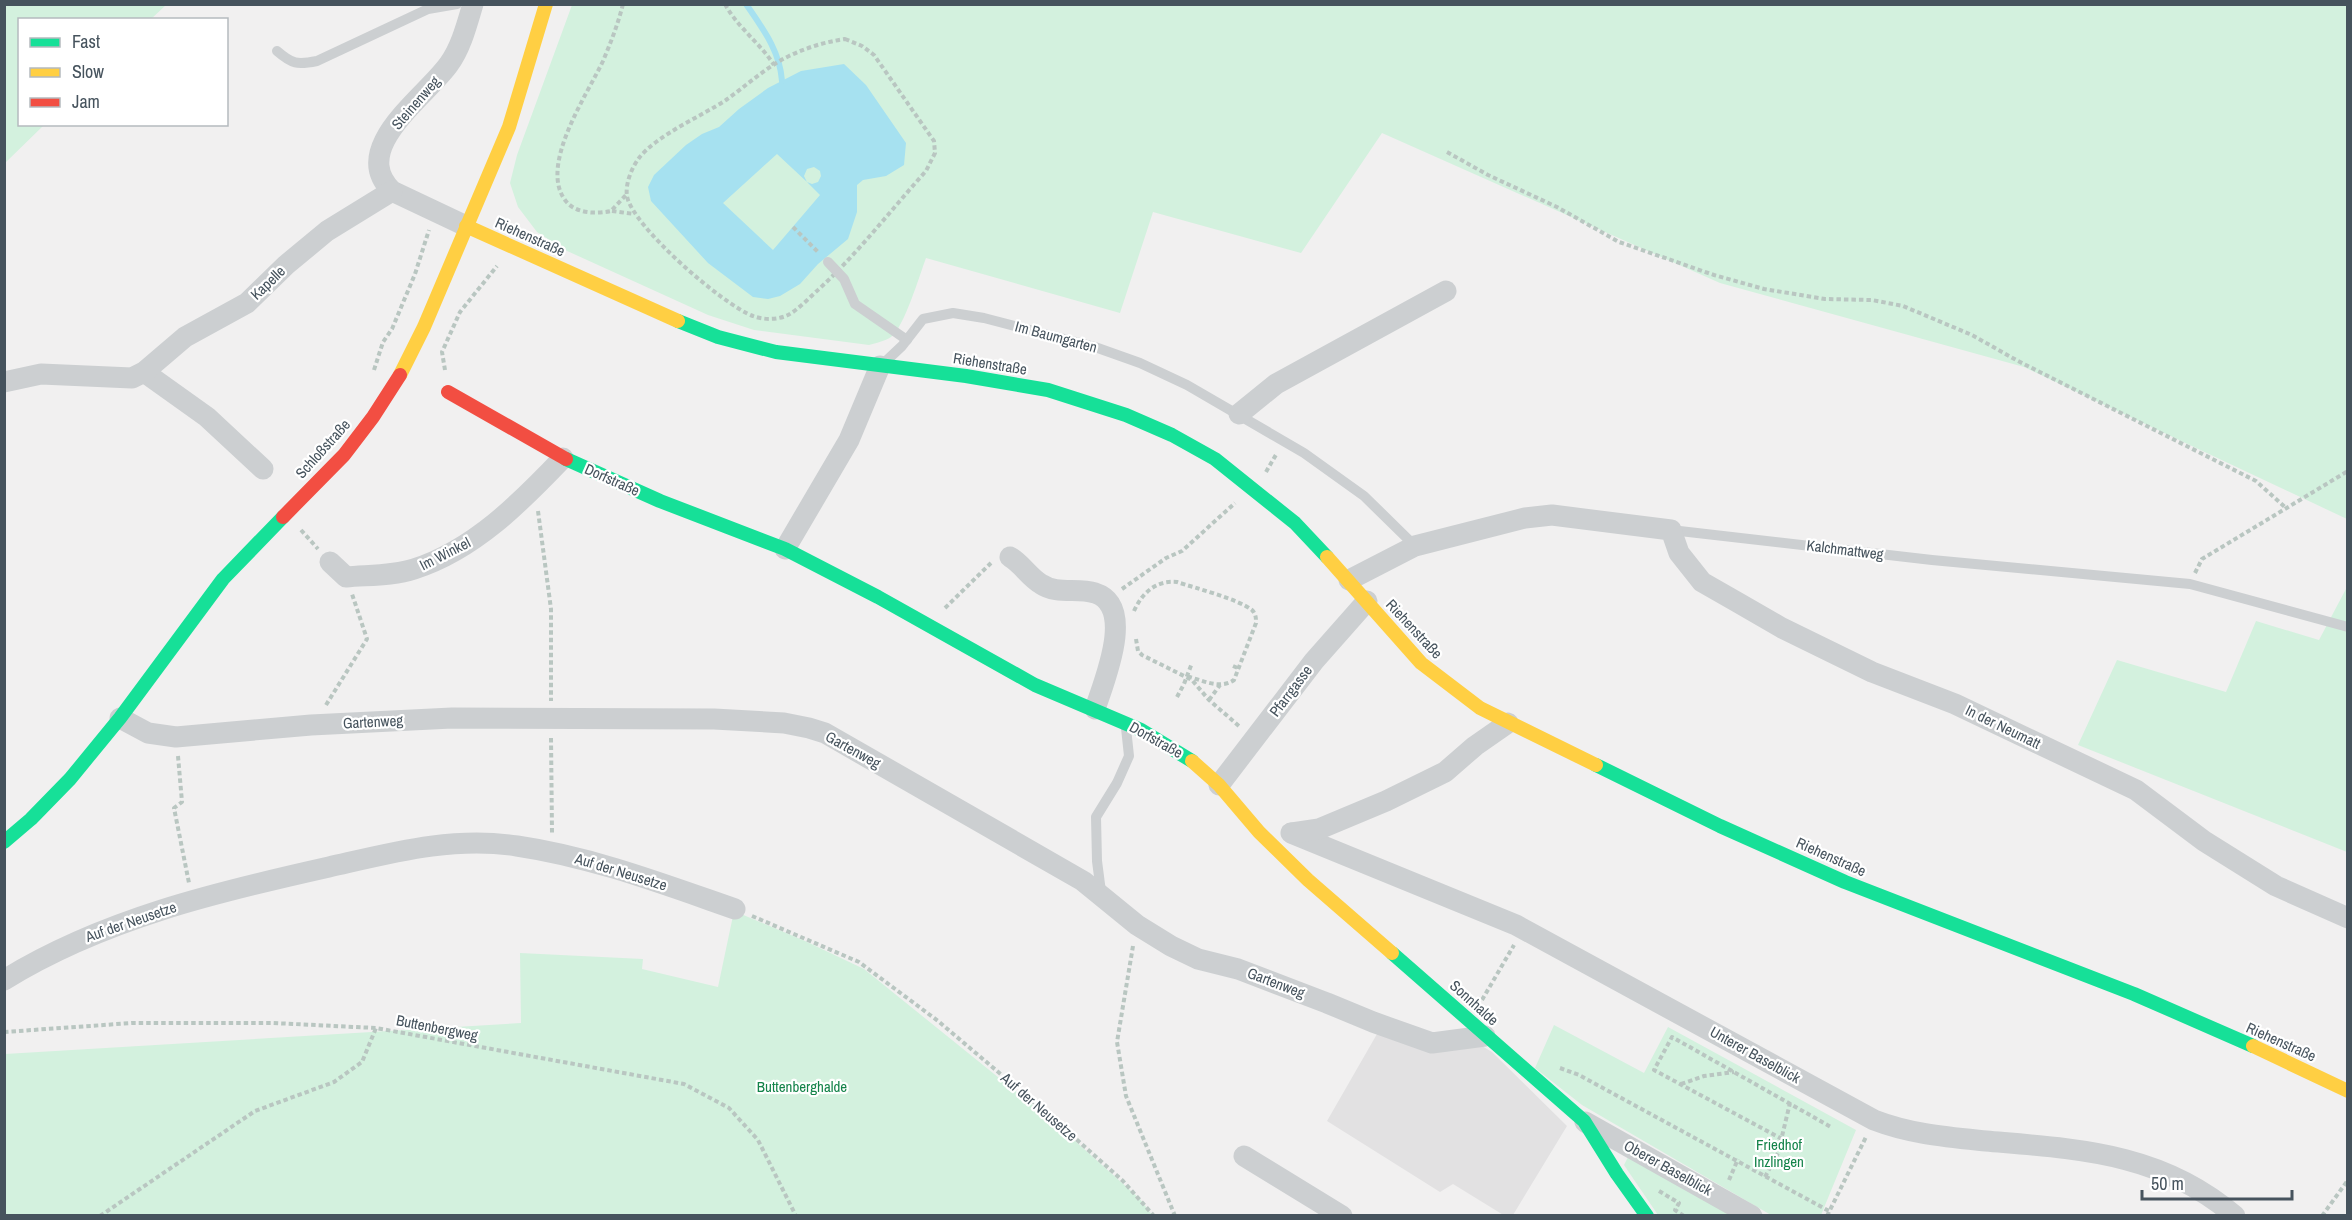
<svg xmlns="http://www.w3.org/2000/svg" width="2352" height="1220" font-family="'Archivo Narrow',sans-serif">
<style>
.education{fill:#e2e1e2}
.green{fill:#d3f1de}
.water{fill:#a6e1f0;fill-rule:evenodd}
.lines{fill:none;stroke-linecap:round;stroke-linejoin:round}
.stream{stroke:#a6e1f0;stroke-width:6}
.path{stroke:#b9c6c1;stroke-width:4;stroke-dasharray:4.5 3;stroke-linecap:butt}
.lane{stroke:#cccfd1;stroke-width:10}
.street{stroke:#cccfd1;stroke-width:21}
.fast{stroke:#16e098;stroke-width:14}
.slow{stroke:#ffcf43;stroke-width:14}
.jam{stroke:#f24e42;stroke-width:14}
.labels{text-anchor:middle;stroke-width:4.5;stroke-linejoin:round;paint-order:stroke}
.street-label{font-size:15px;fill:#46535d;stroke:#fff}
.park-label{font-size:15px;fill:#138349;stroke:#fff}
</style>
<rect width="100%" height="100%" fill="#f1f0f0"/>
<path class="education" d="M 1377,1034 L 1482,1046 L 1492,1052 L 1567,1126 L 1513,1215 L 1505,1216 L 1453,1184 L 1440,1192 L 1327,1121 Z"/>
<g class="green">
<path d="M 5,4 L 166,4 L 166,5 L 151,19 L 20,20 L 20,124 L 44,125 L 5,163 Z"/>
<path d="M 572,5 L 2347,5 L 2347,519 L 2024,367 L 1720,283 L 1382,133 L 1301,253 L 1153,212 L 1120,313 L 926,258 C 920,274 904,328 891,337 C 885,341 876,343 869,345 L 754,330 L 708,315 L 565,250 L 537,232 L 518,207 L 510,183 L 517,155 Z"/>
<path d="M 2347,587 L 2347,852 L 2078,745 L 2117,660 L 2226,692 L 2256,621 L 2319,640 Z"/>
<path d="M 734,911 L 805,941 L 864,969 L 1055,1123 L 1140,1199 L 1152,1215 L 5,1216 L 5,1054 L 521,1023 L 520,953 L 643,959 L 642,969 L 718,987 Z"/>
<path d="M 1554,1025 L 1644,1073 L 1668,1027 L 1856,1130 L 1821,1215 L 1771,1215 L 1582,1105 L 1535,1068 Z"/>
<path d="M 1630,1153 L 1740,1215 L 1658,1215 L 1624,1165 Z"/>
</g>
<path class="water" d="M 844,64 L 866,85 L 906,143 L 904,165 L 886,176 L 863,180 L 857,185 L 857,212 L 848,239 L 818,264 L 800,284 L 780,296 L 768,299 L 753,297 L 708,263 L 651,201 L 648,187 L 654,175 L 686,145 L 702,134 L 719,127 L 739,109 L 768,88 L 801,71 ZM 777,154 L 807,182 L 804,176 L 807,169 L 814,167 L 820,171 L 821,176 L 818,182 L 812,184 L 807,182 L 820,195 L 773,250 L 723,203 Z"/>
<g class="lines">
<path class="stream" d="M 746,4 C 763,29 780,51 782,81"/>
<g class="path">
<path d="M 623,4 C 618,24 611,42 603,61 C 587,95 539,165 565,200 C 575,214 596,214 611,211 L 626,195"/>
<path d="M 725,4 C 737,27 760,43 774,65"/>
<path d="M 845,39 L 862,46 L 874,55 L 934,141 L 935,153 L 926,171 C 891,210 858,253 819,289 C 810,297 799,309 788,315 C 778,320 763,320 753,316 C 723,305 632,226 627,196 C 625,184 632,167 639,158 C 657,135 700,117 726,100 C 746,86 766,67 789,56 C 808,47 825,42 845,39 Z"/>
<path d="M 1447,152 L 1488,175 L 1557,207 L 1619,242 L 1714,275 L 1764,289 L 1825,299 L 1872,300 L 1903,306 L 1972,335 L 2018,361 L 2256,481 L 2286,508"/>
<path d="M 612,211 L 634,214"/>
<path d="M 793,227 L 819,253"/>
<path d="M 374,370 L 383,342 L 392,329 L 415,274 L 429,230"/>
<path d="M 445,370 L 442,352 L 460,312 L 497,266"/>
<path d="M 1266,472 L 1277,453"/>
<path d="M 538,511 L 551,609 L 551,701"/>
<path d="M 301,530 L 318,549"/>
<path d="M 2195,573 L 2202,559 L 2348,471"/>
<path d="M 1122,589 L 1166,558 L 1182,551 L 1235,503"/>
<path d="M 945,608 L 991,563"/>
<path d="M 1134,611 C 1142,593 1156,580 1177,582 C 1195,588 1238,599 1252,610 C 1256,614 1256,618 1256,623 L 1234,680 C 1220,690 1202,680 1186,676"/>
<path d="M 1136,639 L 1138,651 L 1142,655 L 1192,680 L 1209,700 L 1239,726"/>
<path d="M 1233,666 L 1240,669"/>
<path d="M 1177,697 L 1184,684 L 1192,663"/>
<path d="M 1209,700 L 1220,685"/>
<path d="M 326,705 L 367,639 L 352,594"/>
<path d="M 551,738 L 552,833"/>
<path d="M 178,756 L 182,802 L 174,808 L 189,883"/>
<path d="M 752,916 L 859,962 L 938,1021 L 1049,1115 L 1123,1181 L 1154,1216"/>
<path d="M 1133,946 L 1117,1042 L 1126,1096 L 1175,1216"/>
<path d="M 1482,1000 L 1514,945"/>
<path d="M 4,1032 L 132,1023 L 273,1023 L 376,1028 L 684,1084 L 729,1108 L 758,1140 L 796,1216"/>
<path d="M 1560,1068 L 1579,1075 L 1829,1211"/>
<path d="M 1681,1084 L 1704,1076 L 1734,1072"/>
<path d="M 1782,1139 L 1654,1070 L 1672,1037 L 1831,1127"/>
<path d="M 1765,1177 L 1778,1153 L 1790,1103"/>
<path d="M 1729,1180 L 1738,1159"/>
<path d="M 1659,1191 L 1679,1203 L 1675,1210 L 1684,1216"/>
<path d="M 100,1216 L 255,1111 L 334,1082 L 362,1062 L 376,1028"/>
<path d="M 1827,1216 L 1866,1137"/>
<path d="M 2322,1216 L 2348,1180"/>
</g>
<g class="lane">
<path d="M 277,51 C 292,64 297,65 317,61 L 428,9 L 457,4"/>
<path d="M 828,262 L 844,279 L 855,304 L 907,340"/>
<path d="M 885,362 L 902,346 L 923,319 L 953,313 L 984,318 L 1095,347 L 1140,363 L 1187,385 L 1304,453 L 1364,496 L 1415,546"/>
<path d="M 1671,530 L 1932,560 L 2190,584 L 2348,627"/>
<path d="M 1101,892 L 1097,861 L 1096,817 L 1117,783 L 1129,756 L 1126,728"/>
</g>
<g class="street">
<path d="M 466,226 L 392,191 C 348,148 426,97 449,64 C 461,48 467,24 473,4"/>
<path d="M 144,372 L 207,417 L 263,469"/>
<path d="M 4,382 L 41,374 L 132,378 L 144,372 L 185,337 L 247,303 L 286,265 L 327,231 L 392,191"/>
<path d="M 1239,414 L 1276,384 L 1446,291"/>
<path d="M 785,549 L 849,440 L 880,366"/>
<path d="M 1010,557 C 1022,564 1029,577 1041,584 C 1057,595 1078,587 1095,593 C 1136,606 1104,681 1095,709"/>
<path d="M 330,562 L 346,577 C 368,575 393,576 414,569 C 474,550 521,502 563,458"/>
<path d="M 1349,580 L 1415,546 L 1525,518 L 1552,515 L 1671,530 L 1679,553 L 1702,582 L 1737,602 L 1782,628 L 1872,672 L 1955,704 L 2136,790 L 2204,841 L 2276,886 L 2348,918"/>
<path d="M 120,718 L 148,733 L 176,737 L 311,725 L 452,718 L 714,719 L 784,723 L 809,728 L 825,733 L 1083,881 L 1137,925 L 1171,946 L 1198,959 L 1238,969 L 1327,1003 L 1373,1022 L 1432,1043 L 1485,1036"/>
<path d="M 1219,785 L 1314,661 L 1367,601"/>
<path d="M 1291,833 L 1516,925 L 1874,1120 C 1910,1134 1947,1137 1986,1141 C 2077,1149 2161,1152 2235,1216"/>
<path d="M 1292,833 L 1319,829 L 1386,801 L 1445,772 L 1475,746 L 1508,723"/>
<path d="M 4,980 C 103,919 217,892 329,867 C 391,853 452,836 517,846 C 592,857 663,884 735,909"/>
<path d="M 1585,1122 L 1752,1216"/>
<path d="M 1244,1156 L 1342,1216"/>
</g>
<g class="fast">
<path d="M 678,321 L 718,337 L 776,352 L 966,376 L 1048,390 L 1126,415 L 1172,435 L 1215,459 L 1295,523 L 1327,557"/>
<path d="M 566,459 L 660,501 L 785,549 L 878,597 L 1035,685 L 1141,730 L 1192,761"/>
<path d="M 1596,765 L 1720,826 L 1845,882 L 2134,994 L 2253,1046"/>
<path d="M 4,842 L 31,819 L 70,779 L 120,718 L 223,579 L 283,517"/>
<path d="M 1392,953 L 1584,1121 L 1617,1174 L 1647,1216"/>
</g>
<g class="slow">
<path d="M 466,226 L 678,321"/>
<path d="M 400,375 L 424,327 L 509,127 L 546,4"/>
<path d="M 1327,557 L 1421,663 L 1480,708 L 1596,765"/>
<path d="M 1192,761 L 1219,785 L 1259,832 L 1308,880 L 1392,953"/>
<path d="M 2253,1046 L 2348,1091"/>
</g>
<g class="jam">
<path d="M 448,392 L 566,459"/>
<path d="M 283,517 L 344,455 L 373,417 L 400,375"/>
</g>
</g>
<g class="labels">
<g class="street-label">
<text transform="translate(416 103) rotate(-49)" y="5">Steinenweg</text>
<text transform="translate(530 237) rotate(24)" y="5">Riehenstraße</text>
<text transform="translate(268 283) rotate(-44)" y="5">Kapelle</text>
<text transform="translate(1056 337) rotate(15)" y="5">Im Baumgarten</text>
<text transform="translate(990 364) rotate(9)" y="5">Riehenstraße</text>
<text transform="translate(323 449) rotate(-48)" y="5">Schloßstraße</text>
<text transform="translate(612 480) rotate(24)" y="5">Dorfstraße</text>
<text transform="translate(1845 550) rotate(7)" y="5">Kalchmattweg</text>
<text transform="translate(445 554) rotate(-27)" y="5">Im Winkel</text>
<text transform="translate(1414 629) rotate(47)" y="5">Riehenstraße</text>
<text transform="translate(1291 691) rotate(-53)" y="5">Pfarrgasse</text>
<text transform="translate(373 722) rotate(-3)" y="5">Gartenweg</text>
<text transform="translate(2003 727) rotate(26)" y="5">In der Neumatt</text>
<text transform="translate(1156 740) rotate(29)" y="5">Dorfstraße</text>
<text transform="translate(853 750) rotate(29)" y="5">Gartenweg</text>
<text transform="translate(1831 857) rotate(24)" y="5">Riehenstraße</text>
<text transform="translate(621 872) rotate(17)" y="5">Auf der Neusetze</text>
<text transform="translate(131 922) rotate(-19)" y="5">Auf der Neusetze</text>
<text transform="translate(1276 983) rotate(21)" y="5">Gartenweg</text>
<text transform="translate(1474 1003) rotate(42)" y="5">Sonnhalde</text>
<text transform="translate(437 1028) rotate(11)" y="5">Buttenbergweg</text>
<text transform="translate(2281 1042) rotate(24)" y="5">Riehenstraße</text>
<text transform="translate(1755 1055) rotate(29)" y="5">Unterer Baselblick</text>
<text transform="translate(1039 1107) rotate(41)" y="5">Auf der Neusetze</text>
<text transform="translate(1668 1168) rotate(29)" y="5">Oberer Baselblick</text>
</g>
<g class="park-label">
<text x="802" y="1092">Buttenberghalde</text>
<text x="1779" y="1150">Friedhof<tspan x="1779" dy="17">Inzlingen</tspan></text>
</g>
</g>
<rect width="2352" height="1220" fill="none" stroke="#46535d" stroke-width="12"/>
<rect x="18" y="18" width="210" height="108" fill="#ffffff" stroke="#b5babe" stroke-width="1.5"/>
<rect x="30" y="38" width="30" height="9" fill="#16e098" stroke="#b5babe" stroke-width="1.5"/>
<text x="72" y="48" font-size="18" fill="#46535d">Fast</text>
<rect x="30" y="68" width="30" height="9" fill="#ffcf43" stroke="#b5babe" stroke-width="1.5"/>
<text x="72" y="78" font-size="18" fill="#46535d">Slow</text>
<rect x="30" y="98" width="30" height="9" fill="#f24e42" stroke="#b5babe" stroke-width="1.5"/>
<text x="72" y="108" font-size="18" fill="#46535d">Jam</text>
<path d="M2142 1190v9h150v-9" fill="none" stroke="#46535d" stroke-width="3"/>
<text x="2151" y="1190" font-size="18" fill="#46535d" stroke="#ffffff" stroke-width="4.5" paint-order="stroke">50 m</text>
</svg>
